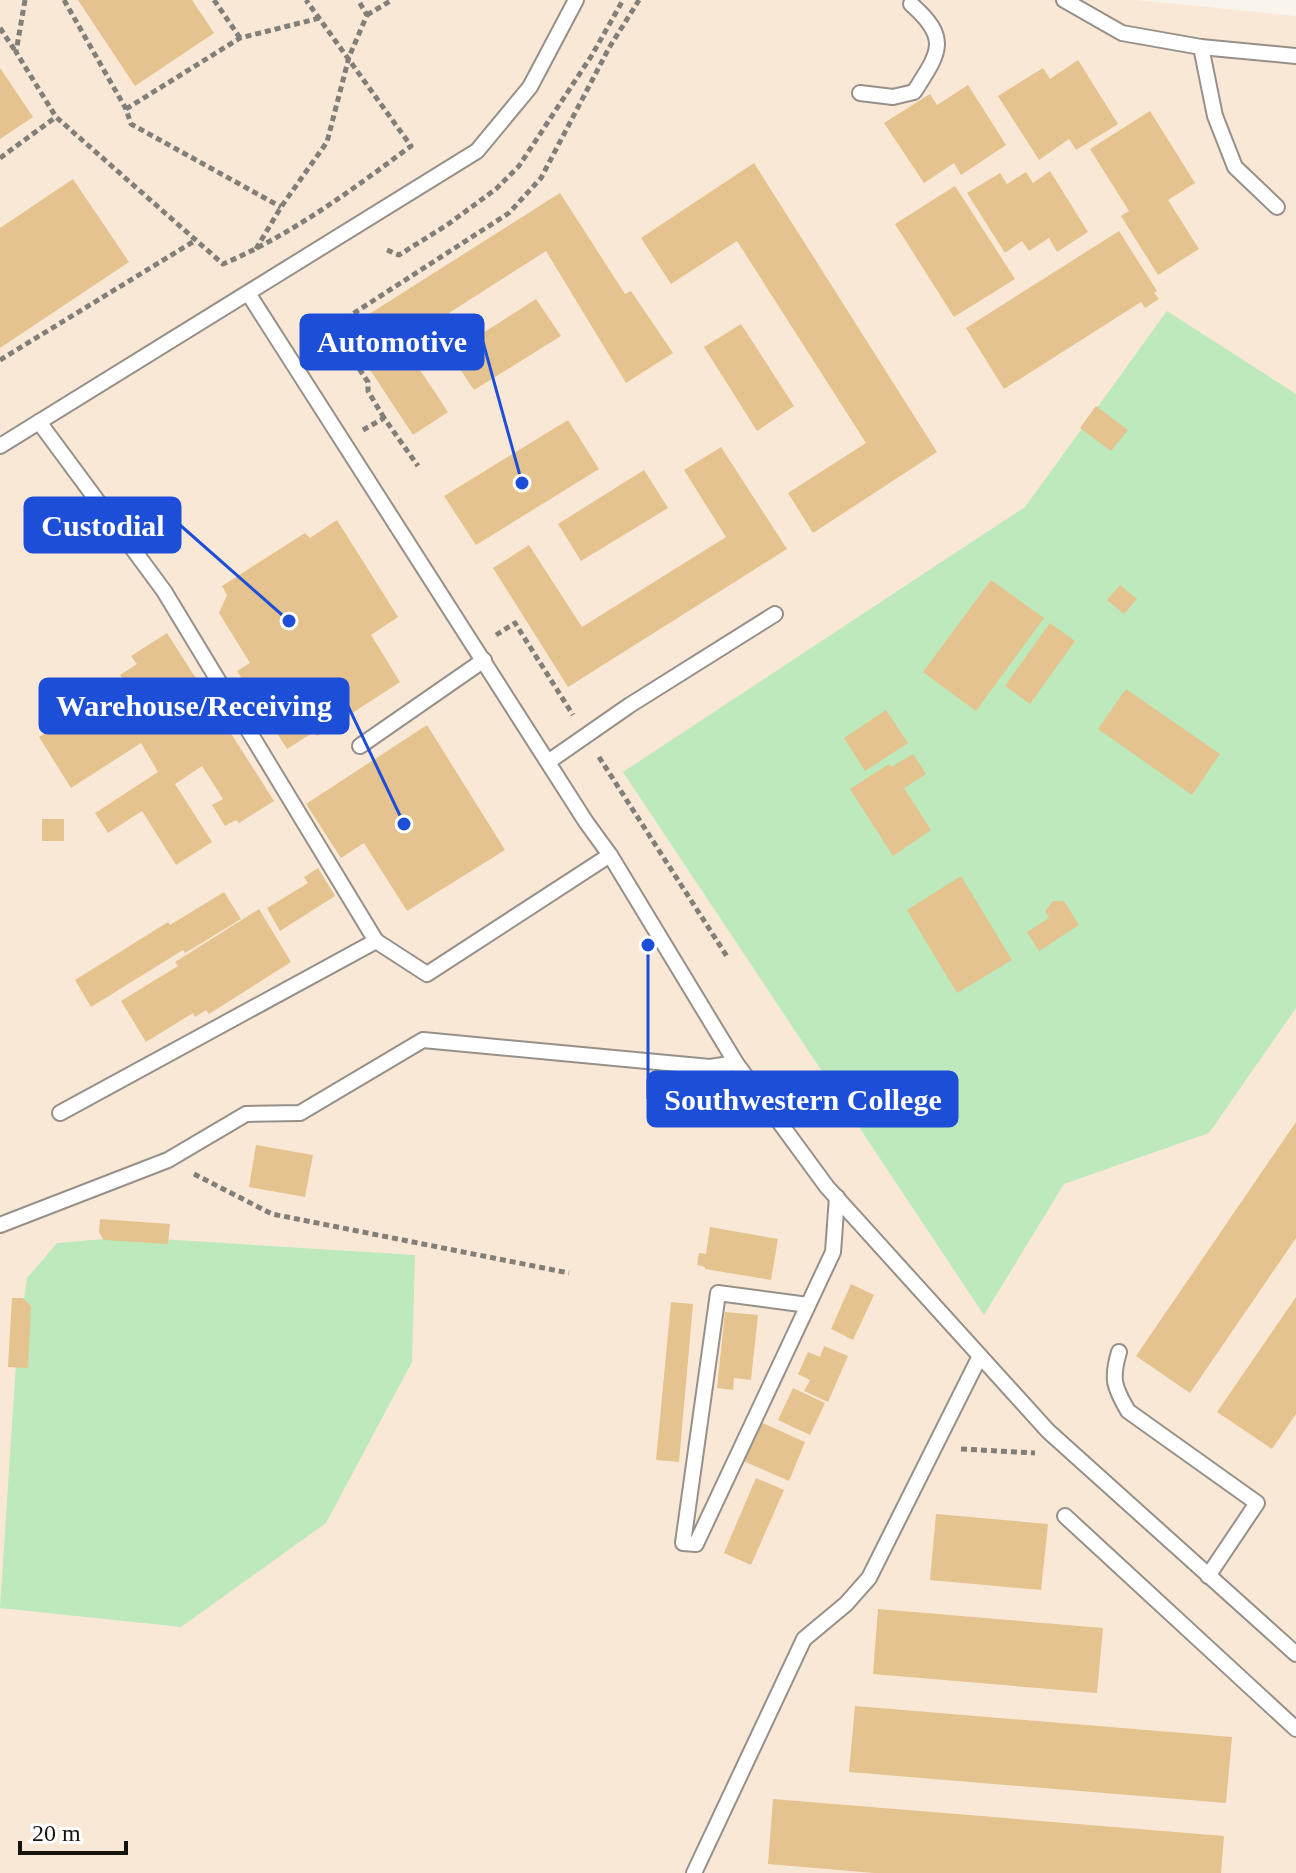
<svg xmlns="http://www.w3.org/2000/svg" width="1296" height="1873" font-family="Georgia,serif">
<style>
.education{fill:#fae8d7}
.green{fill:#bde9bd}
.building{fill:#e4c38f}
.lines{fill:none;stroke-linecap:round;stroke-linejoin:round}
.service-casing{stroke:#969088;stroke-width:18}
.path{stroke:#827f79;stroke-width:5;stroke-dasharray:6 4;stroke-linecap:butt}
.service{stroke:#fff;stroke-width:14}
.leader{fill:none;stroke:#1d4ed8;stroke-width:3}
.callout-dot{fill:#1d4ed8;stroke:#fff;stroke-width:3}
.callout{fill:#1d4ed8;stroke:#1d4ed8;stroke-width:3}
.callout-label{font-size:30px;text-anchor:middle;font-weight:bold;fill:#fff}
</style>
<rect width="100%" height="100%" fill="#faf5ec"/>
<path class="education" d="M 0,0 L 1137,0 L 1296,16 L 1296,1873 L 0,1873 Z"/>
<g class="green">
<path d="M 1167,311 L 1296,394 L 1296,1008 L 1209,1133 L 1064,1184 L 984,1315 L 623,772 L 1025,507 Z"/>
<path d="M 128,1237 L 415,1255 L 412,1362 L 326,1523 L 181,1627 L 0,1608 L 17,1348 L 27,1278 L 57,1243 Z"/>
</g>
<g class="building">
<path d="M 78,0 L 192,0 L 214,33 L 135,86 Z"/>
<path d="M 1078,60 L 1118,124 L 1076,150 L 1069,139 L 1039,160 L 998,96 L 1043,68 L 1050,79 Z"/>
<path d="M 0,68 L 33,117 L 0,139 Z"/>
<path d="M 968,85 L 1006,145 L 961,175 L 954,163 L 924,183 L 884,123 L 930,94 L 937,105 Z"/>
<path d="M 1150,111 L 1195,183 L 1168,200 L 1199,249 L 1158,275 L 1121,216 L 1129,211 L 1090,149 Z"/>
<path d="M 754,163 L 937,452 L 813,533 L 788,493 L 866,443 L 737,241 L 671,284 L 641,238 Z"/>
<path d="M 1050,171 L 1088,232 L 1057,252 L 1049,238 L 1029,251 L 1022,241 L 1005,253 L 967,193 L 1000,173 L 1007,184 L 1026,172 L 1033,183 Z"/>
<path d="M 73,179 L 129,262 L 0,348 L 0,228 Z"/>
<path d="M 955,186 L 1015,279 L 954,317 L 895,224 Z"/>
<path d="M 560,193 L 625,294 L 631,291 L 673,353 L 626,383 L 546,251 L 402,343 L 448,412 L 413,435 L 344,330 Z"/>
<path d="M 1119,231 L 1157,291 L 1154,293 L 1159,299 L 1145,308 L 1141,302 L 1004,389 L 966,328 Z"/>
<path d="M 536,299 L 561,336 L 474,390 L 450,354 Z"/>
<path d="M 741,324 L 794,406 L 757,431 L 704,347 Z"/>
<path d="M 1096,406 L 1128,430 L 1111,451 L 1080,428 Z"/>
<path d="M 568,420 L 599,469 L 476,545 L 444,496 Z"/>
<path d="M 721,447 L 787,549 L 568,687 L 493,568 L 529,545 L 582,627 L 726,537 L 684,470 Z"/>
<path d="M 644,470 L 668,508 L 581,561 L 558,524 Z"/>
<path d="M 337,520 L 398,617 L 371,635 L 400,682 L 317,736 L 314,732 L 287,749 L 237,671 L 250,663 L 219,613 L 227,595 L 222,586 L 305,533 L 310,538 Z"/>
<path d="M 991,580 L 1044,618 L 976,711 L 923,672 Z"/>
<path d="M 1120,585 L 1137,599 L 1124,614 L 1107,600 Z"/>
<path d="M 1050,623 L 1075,641 L 1030,704 L 1005,686 Z"/>
<path d="M 167,633 L 274,801 L 239,823 L 236,820 L 225,826 L 212,805 L 223,799 L 202,766 L 175,784 L 212,842 L 176,865 L 142,811 L 108,833 L 95,813 L 158,772 L 141,743 L 71,788 L 39,737 L 120,685 L 143,722 L 148,719 L 120,675 L 137,664 L 131,656 Z"/>
<path d="M 1126,689 L 1220,754 L 1192,795 L 1098,729 Z"/>
<path d="M 886,710 L 908,743 L 865,771 L 844,738 Z"/>
<path d="M 427,725 L 505,850 L 407,911 L 364,843 L 341,858 L 306,804 Z"/>
<path d="M 913,754 L 926,774 L 904,788 L 931,830 L 893,856 L 850,789 L 889,764 L 891,767 Z"/>
<rect x="42" y="819" width="22" height="22"/>
<path d="M 318,868 L 335,896 L 280,931 L 267,908 L 308,883 L 304,877 Z"/>
<path d="M 961,876 L 1012,960 L 957,993 L 907,910 Z"/>
<path d="M 224,892 L 241,919 L 185,953 L 183,950 L 91,1007 L 75,980 L 168,922 L 170,925 Z"/>
<path d="M 1053,901 L 1064,901 L 1079,925 L 1039,951 L 1027,932 L 1049,918 L 1045,911 Z"/>
<path d="M 259,909 L 291,962 L 209,1014 L 206,1010 L 195,1017 L 193,1013 L 146,1042 L 121,1001 L 178,966 L 175,962 Z"/>
<path d="M 1296,1122 L 1296,1238 L 1190,1393 L 1136,1356 Z"/>
<path d="M 256,1145 L 313,1155 L 305,1197 L 249,1187 Z"/>
<path d="M 100,1219 L 170,1224 L 168,1244 L 104,1240 L 99,1232 Z"/>
<path d="M 710,1227 L 778,1239 L 771,1280 L 705,1269 L 705,1267 L 697,1265 L 699,1253 L 706,1254 Z"/>
<path d="M 851,1284 L 874,1295 L 853,1340 L 831,1329 Z"/>
<path d="M 1296,1297 L 1296,1414 L 1272,1449 L 1217,1412 Z"/>
<path d="M 12,1298 L 23,1298 L 31,1306 L 28,1368 L 8,1367 Z"/>
<path d="M 671,1302 L 693,1304 L 679,1462 L 656,1460 Z"/>
<path d="M 725,1312 L 758,1315 L 751,1380 L 734,1378 L 733,1390 L 717,1388 Z"/>
<path d="M 824,1346 L 848,1356 L 828,1402 L 804,1391 L 810,1380 L 798,1374 L 808,1352 L 820,1357 Z"/>
<path d="M 793,1388 L 825,1403 L 810,1435 L 778,1420 Z"/>
<path d="M 758,1421 L 805,1442 L 789,1481 L 741,1460 Z"/>
<path d="M 756,1478 L 784,1490 L 751,1565 L 724,1553 Z"/>
<path d="M 936,1514 L 1048,1524 L 1041,1590 L 930,1580 Z"/>
<path d="M 878,1609 L 1103,1628 L 1097,1693 L 873,1674 Z"/>
<path d="M 855,1706 L 1232,1737 L 1226,1803 L 849,1772 Z"/>
<path d="M 773,1799 L 1224,1836 L 1221,1873 L 874,1873 L 768,1864 Z"/>
</g>
<g class="lines">
<defs>
<g id="service">
<path d="M 1064,0 L 1122,33 L 1201,47 L 1296,56"/>
<path d="M 1201,47 L 1215,116 L 1235,167 L 1277,207"/>
<path d="M 860,93 L 893,97 L 914,92 C 939,53 951,39 911,4"/>
<path d="M 248,293 L 586,822 L 610,855 L 736,1063 L 827,1187 L 1048,1431 L 1296,1654"/>
<path d="M 39,422 L 164,591 L 376,941"/>
<path d="M 0,446 L 477,151 L 530,87 L 576,0"/>
<path d="M 360,746 L 484,660"/>
<path d="M 548,762 L 630,705 L 775,614"/>
<path d="M 60,1113 L 376,941 L 427,974 L 610,855"/>
<path d="M 0,1225 L 168,1160 L 246,1114 L 300,1113 L 423,1040 L 710,1067 L 736,1063"/>
<path d="M 808,1305 L 718,1293 L 683,1543 L 696,1544 L 833,1252 L 837,1197"/>
<path d="M 1119,1352 C 1111,1379 1114,1387 1128,1411 L 1257,1503 L 1208,1576"/>
<path d="M 1065,1516 L 1296,1729"/>
<path d="M 694,1873 L 804,1639 L 846,1604 L 869,1578 L 980,1356"/>
</g>
</defs>
<use href="#service" class="service-casing"/>
<g class="path">
<path d="M 25,0 L 16,52 L 56,117 L 223,264 C 291,235 352,190 411,146 L 306,0"/>
<path d="M 64,0 L 126,109 L 131,124 L 281,207"/>
<path d="M 214,0 L 240,38"/>
<path d="M 367,15 L 392,0"/>
<path d="M 0,28 L 16,52"/>
<path d="M 126,109 L 240,38 L 320,18"/>
<path d="M 0,158 L 56,117"/>
<path d="M 256,249 L 281,207 L 327,142 L 349,57 L 367,15 L 358,0"/>
<path d="M 387,250 L 399,255 L 447,225 L 496,189 L 519,166 L 592,55 L 623,0"/>
<path d="M 0,360 L 196,240"/>
<path d="M 384,418 L 368,391 L 368,382 L 334,331 L 334,326 L 509,213 L 541,178 L 609,48 L 639,0"/>
<path d="M 363,430 L 384,418 L 418,466"/>
<path d="M 496,635 L 515,623 L 573,715"/>
<path d="M 599,757 L 728,958"/>
<path d="M 194,1174 L 272,1214 L 569,1273"/>
<path d="M 961,1449 L 1035,1453"/>
</g>
<use href="#service" class="service"/>
</g>
<path class="leader" d="M522 483L483 342M289 621L180 525M404 824L348 706M648 945L648 1099"/>
<g class="callout-dot">
<circle cx="522" cy="483" r="8"/>
<circle cx="289" cy="621" r="8"/>
<circle cx="404" cy="824" r="8"/>
<circle cx="648" cy="945" r="8"/>
</g>
<g class="callout">
<rect x="301" y="315" width="182" height="54" rx="8"/>
<rect x="25" y="498" width="155" height="54" rx="8"/>
<rect x="40" y="679" width="308" height="54" rx="8"/>
<rect x="648" y="1072" width="309" height="54" rx="8"/>
</g>
<g class="callout-label">
<text x="392" y="352">Automotive</text>
<text x="103" y="536">Custodial</text>
<text x="194" y="716">Warehouse/Receiving</text>
<text x="803" y="1110">Southwestern College</text>
</g>
<path d="M20 1841v12h106v-12" fill="none" stroke="#161411" stroke-width="4"/>
<text x="32" y="1841" font-size="24" fill="#161411" stroke="#ffffff" stroke-width="6" paint-order="stroke">20 m</text>
</svg>
